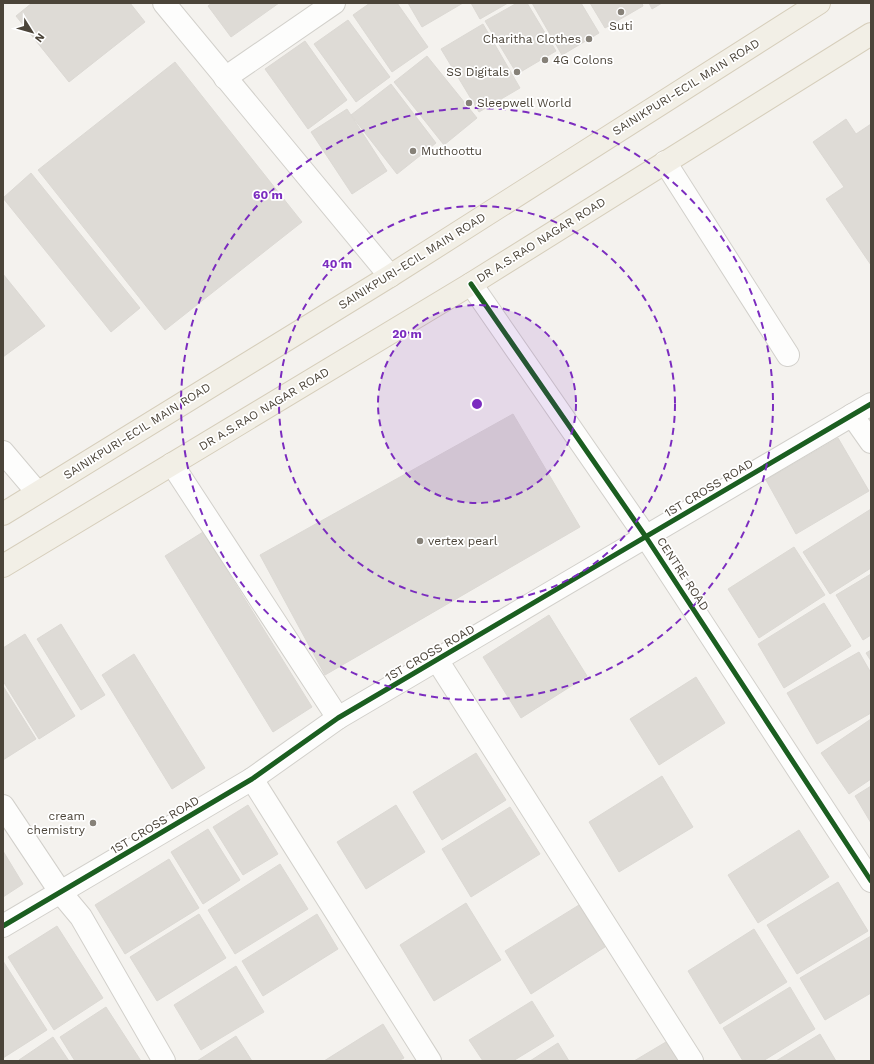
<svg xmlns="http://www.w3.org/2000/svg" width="874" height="1064" font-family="'Work Sans',sans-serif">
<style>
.building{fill:#dedbd6;stroke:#dcd9d4}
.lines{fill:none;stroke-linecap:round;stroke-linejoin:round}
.minor-casing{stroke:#d2d0cb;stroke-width:24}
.major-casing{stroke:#d6cebb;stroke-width:24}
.minor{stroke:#fdfdfc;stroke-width:22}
.major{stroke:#f2efe6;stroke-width:22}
.cycleway-casing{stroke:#fff;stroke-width:8}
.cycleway{stroke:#1b5e20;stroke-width:5}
.ring{fill:none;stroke:#7b2cbf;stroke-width:2;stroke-dasharray:7 5}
.poi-dot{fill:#868178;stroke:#fff;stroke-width:1.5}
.labels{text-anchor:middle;stroke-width:3.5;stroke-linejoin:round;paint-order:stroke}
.poi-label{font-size:12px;fill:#4b4439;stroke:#fff;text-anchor:start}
.street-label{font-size:12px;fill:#4b4439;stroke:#fff}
.centre{fill:#7b2cbf;stroke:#fff;stroke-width:2}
.ring-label{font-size:12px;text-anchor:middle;font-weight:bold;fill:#7b2cbf;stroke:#fff;stroke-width:3.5;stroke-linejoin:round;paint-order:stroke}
</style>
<rect width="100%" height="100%" fill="#f4f2ee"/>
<g class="building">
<path d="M 32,3 L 130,3 L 145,22 L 69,82 L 16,16 Z"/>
<path d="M 212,3 L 279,3 L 231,37 L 208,6 Z"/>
<path d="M 370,3 L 397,3 L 428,47 L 392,72 L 353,15 Z"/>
<path d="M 408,3 L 463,3 L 422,27 Z"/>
<path d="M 471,3 L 508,3 L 480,19 Z"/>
<path d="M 517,3 L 527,3 L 556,51 L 517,74 L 485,21 Z"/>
<path d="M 532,3 L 581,3 L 599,33 L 562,55 Z"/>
<path d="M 590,3 L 642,3 L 643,6 L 605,28 Z"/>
<path d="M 649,3 L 662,3 L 652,9 Z"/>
<path d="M 348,20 L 390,77 L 356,102 L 314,44 Z"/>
<path d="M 483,24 L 520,88 L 479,112 L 441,49 Z"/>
<path d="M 305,41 L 347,100 L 308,129 L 265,69 Z"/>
<path d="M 427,56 L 477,118 L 444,145 L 394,82 Z"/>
<path d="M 175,62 L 302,222 L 165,330 L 38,170 Z"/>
<path d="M 391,84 L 436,143 L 397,174 L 351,115 Z"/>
<path d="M 347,109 L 387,171 L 352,194 L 311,132 Z"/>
<path d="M 846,119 L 856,134 L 871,124 L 871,265 L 826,199 L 844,187 L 813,142 Z"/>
<path d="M 31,173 L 140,308 L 111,332 L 3,198 Z"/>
<path d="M 3,274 L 45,326 L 3,357 Z"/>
<path d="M 513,414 L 580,527 L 325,675 L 260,555 Z"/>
<path d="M 838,438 L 869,491 L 796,534 L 766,480 Z"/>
<path d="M 871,509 L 871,568 L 830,594 L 803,552 Z"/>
<path d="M 203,532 L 312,707 L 273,732 L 165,556 Z"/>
<path d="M 794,547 L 825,595 L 759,638 L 728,589 Z"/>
<path d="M 871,574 L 871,635 L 863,640 L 836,595 Z"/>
<path d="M 824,603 L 851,646 L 784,688 L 758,644 Z"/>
<path d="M 549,615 L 587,676 L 521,718 L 483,657 Z"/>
<path d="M 61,624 L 105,695 L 81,710 L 37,639 Z"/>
<path d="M 25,634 L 75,716 L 39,739 L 3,681 L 3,648 Z"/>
<path d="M 871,650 L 871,661 L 866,653 Z"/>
<path d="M 859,652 L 871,673 L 871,713 L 817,744 L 787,693 Z"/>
<path d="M 134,654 L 205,768 L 172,789 L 102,675 Z"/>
<path d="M 696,677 L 725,723 L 659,765 L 630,719 Z"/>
<path d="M 3,686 L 36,739 L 3,760 Z"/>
<path d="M 871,719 L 871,779 L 849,794 L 821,753 Z"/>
<path d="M 476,753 L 506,800 L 442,840 L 413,792 Z"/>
<path d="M 662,776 L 693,827 L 619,872 L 589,822 Z"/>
<path d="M 871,786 L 871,823 L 855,796 Z"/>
<path d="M 248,805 L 278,854 L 243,875 L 213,827 Z"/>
<path d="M 396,805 L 425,852 L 366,889 L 337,842 Z"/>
<path d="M 510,807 L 540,854 L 471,897 L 442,849 Z"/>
<path d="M 208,829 L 240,880 L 203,904 L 171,852 Z"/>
<path d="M 799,830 L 829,877 L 758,923 L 728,875 Z"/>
<path d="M 3,851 L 23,884 L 3,897 Z"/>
<path d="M 169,859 L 199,908 L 125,954 L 95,905 Z"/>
<path d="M 280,864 L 308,909 L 235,954 L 208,910 Z"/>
<path d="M 838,882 L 868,931 L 797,974 L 767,925 Z"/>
<path d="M 466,903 L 501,960 L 434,1001 L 400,945 Z"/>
<path d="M 579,905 L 605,947 L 531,994 L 505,951 Z"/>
<path d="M 199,914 L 226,958 L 157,1001 L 130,957 Z"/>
<path d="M 317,914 L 338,949 L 263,996 L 242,961 Z"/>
<path d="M 57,926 L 103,998 L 54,1030 L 8,957 Z"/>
<path d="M 754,929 L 787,982 L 720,1024 L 688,971 Z"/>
<path d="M 871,936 L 871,993 L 825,1020 L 800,978 Z"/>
<path d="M 3,961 L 47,1030 L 3,1058 Z"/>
<path d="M 236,966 L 264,1012 L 201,1050 L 174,1005 Z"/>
<path d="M 790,987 L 815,1029 L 763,1061 L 743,1061 L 723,1028 Z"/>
<path d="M 532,1001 L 554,1036 L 513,1061 L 483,1061 L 469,1040 Z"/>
<path d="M 106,1007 L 141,1061 L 75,1061 L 60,1037 Z"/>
<path d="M 383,1024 L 404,1058 L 398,1061 L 324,1061 Z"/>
<path d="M 820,1034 L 836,1061 L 776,1061 Z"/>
<path d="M 236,1036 L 252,1061 L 197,1061 Z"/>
<path d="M 53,1037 L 69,1061 L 19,1061 L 19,1060 Z"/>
<path d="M 671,1039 L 684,1061 L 634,1061 Z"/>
<path d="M 558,1043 L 569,1061 L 530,1061 Z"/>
</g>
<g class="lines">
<defs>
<g id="minor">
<path d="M 164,3 L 390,276"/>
<path d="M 225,78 L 334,3"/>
<path d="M 665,162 L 788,355"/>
<path d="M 471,284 L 646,537 L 871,881"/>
<path d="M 852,415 L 871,442"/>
<path d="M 3,452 L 37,492"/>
<path d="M 172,464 L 338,718"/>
<path d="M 437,660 L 692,1061"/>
<path d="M 252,779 L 430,1061"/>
<path d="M 3,806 L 61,893 L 81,917 L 164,1061"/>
<path d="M 3,926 L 252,779 L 338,718 L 871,404"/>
</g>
<g id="major">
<path d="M 3,514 L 390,276 L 819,3"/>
<path d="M 3,566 L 471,284 L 871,34"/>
</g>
</defs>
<use href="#minor" class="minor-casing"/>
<use href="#major" class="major-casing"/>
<use href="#minor" class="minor"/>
<use href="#major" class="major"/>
<defs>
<g id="cycleway">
<path d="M 471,284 L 646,537 L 871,881"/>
<path d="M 3,926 L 252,779 L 338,718 L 871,404"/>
</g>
</defs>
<use href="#cycleway" class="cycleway-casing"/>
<use href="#cycleway" class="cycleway"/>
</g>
<circle cx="477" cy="404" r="99" fill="#7b2cbf" fill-opacity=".12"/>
<g class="ring">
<circle cx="477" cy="404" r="99"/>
<circle cx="477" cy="404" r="198"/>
<circle cx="477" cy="404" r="296"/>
</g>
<g class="poi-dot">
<circle cx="621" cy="12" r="4"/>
<circle cx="589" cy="39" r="4"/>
<circle cx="545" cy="60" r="4"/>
<circle cx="517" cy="72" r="4"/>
<circle cx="469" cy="103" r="4"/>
<circle cx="413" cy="151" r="4"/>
<circle cx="420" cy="541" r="4"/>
<circle cx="93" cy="823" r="4"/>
</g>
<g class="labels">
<g class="poi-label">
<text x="621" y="30" text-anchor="middle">Suti</text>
<text x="581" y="43" text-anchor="end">Charitha Clothes</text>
<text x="553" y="64">4G Colons</text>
<text x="509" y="76" text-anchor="end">SS Digitals</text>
<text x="477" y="107">Sleepwell World</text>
<text x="421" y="155">Muthoottu</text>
<text x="428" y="545">vertex pearl</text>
<text x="85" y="820" text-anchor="end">cream<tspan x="85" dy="14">chemistry</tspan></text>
</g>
<g class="street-label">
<text transform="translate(686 87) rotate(-32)" y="4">SAINIKPURI-ECIL MAIN ROAD</text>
<text transform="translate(541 240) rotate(-32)" y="4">DR A.S.RAO NAGAR ROAD</text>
<text transform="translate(412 261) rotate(-32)" y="4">SAINIKPURI-ECIL MAIN ROAD</text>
<text transform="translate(264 409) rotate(-31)" y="4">DR A.S.RAO NAGAR ROAD</text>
<text transform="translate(137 431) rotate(-32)" y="4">SAINIKPURI-ECIL MAIN ROAD</text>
<text transform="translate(709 488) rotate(-31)" y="4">1ST CROSS ROAD</text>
<text transform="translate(683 574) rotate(57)" y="4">CENTRE ROAD</text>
<text transform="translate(430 653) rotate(-30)" y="4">1ST CROSS ROAD</text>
<text transform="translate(155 825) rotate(-31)" y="4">1ST CROSS ROAD</text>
</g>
</g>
<circle cx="477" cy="404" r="6" class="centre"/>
<g class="ring-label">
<text x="268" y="199">60 m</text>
<text x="337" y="268">40 m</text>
<text x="407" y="338">20 m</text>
</g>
<rect width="874" height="1064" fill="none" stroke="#4b4439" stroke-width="8"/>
<g transform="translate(32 32) rotate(127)" stroke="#ffffff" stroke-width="3" paint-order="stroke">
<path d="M0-3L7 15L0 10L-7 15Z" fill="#4b4439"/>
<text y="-6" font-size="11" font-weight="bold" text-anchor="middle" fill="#4b4439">N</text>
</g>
</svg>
